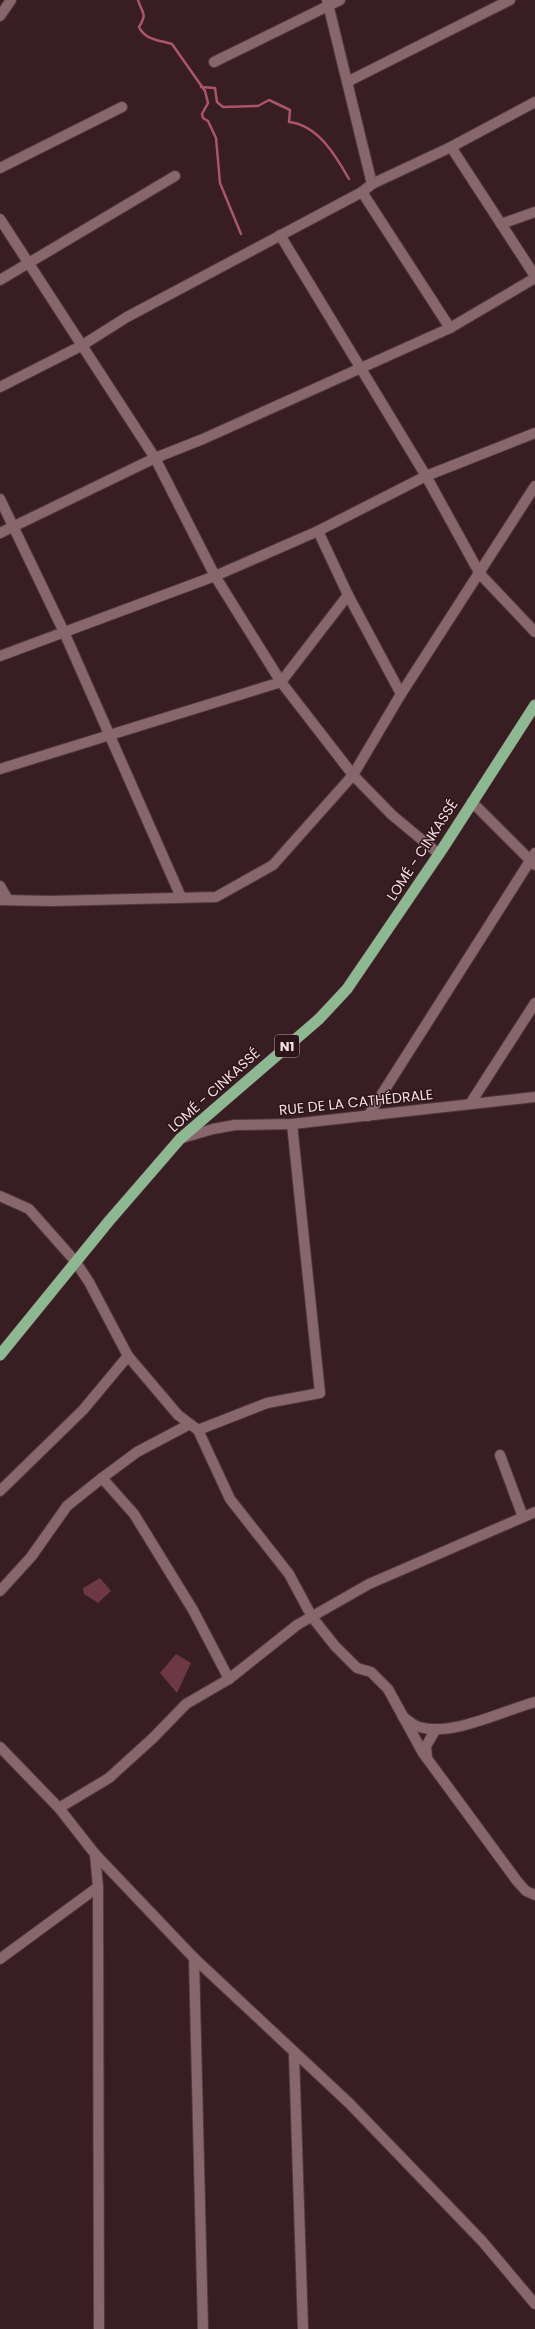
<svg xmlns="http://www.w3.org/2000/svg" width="535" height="2329" font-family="Poppins,sans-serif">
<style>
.green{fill:#6b3843}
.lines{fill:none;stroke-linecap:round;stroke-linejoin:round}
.stream{stroke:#ab5568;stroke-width:2.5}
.minor-casing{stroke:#513a3f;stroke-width:12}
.tertiary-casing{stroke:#513a3f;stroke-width:12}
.trunk-casing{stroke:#513a3f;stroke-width:12}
.minor{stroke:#87676c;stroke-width:10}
.tertiary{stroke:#87676c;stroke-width:10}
.trunk{stroke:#8eb892;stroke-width:11}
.labels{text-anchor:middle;stroke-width:3;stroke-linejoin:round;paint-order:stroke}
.shield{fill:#2d1419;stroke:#b7a2a6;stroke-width:1}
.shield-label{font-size:13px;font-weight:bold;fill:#f2dfe2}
.street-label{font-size:14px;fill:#f2dfe2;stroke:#2d1419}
</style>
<rect width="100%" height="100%" fill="#381d22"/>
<g class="green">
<path d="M 100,1578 L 111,1591 L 98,1603 L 84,1594 L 83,1588 Z"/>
<path d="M 176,1654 L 191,1663 L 177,1693 L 160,1673 Z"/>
</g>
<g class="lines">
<g class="stream">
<path d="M 138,0 C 142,14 148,12 139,27 C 145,40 159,40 172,44 L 205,91 L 208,103 L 202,114 L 203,118 L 208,121 L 216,138 L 220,183 L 241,234"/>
<path d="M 201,87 L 215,88 L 217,102 L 223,107 L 258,106 L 269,100 L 290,110 L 289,122 C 318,125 336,156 349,179"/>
</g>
<defs>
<g id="minor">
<path d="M 327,0 L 372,184"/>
<path d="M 0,16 L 11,0"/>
<path d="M 214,62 L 340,0"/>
<path d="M 347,82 L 510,0"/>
<path d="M 451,147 L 535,276"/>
<path d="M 0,168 L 122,107"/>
<path d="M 362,192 L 450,328"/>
<path d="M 0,219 L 155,458 L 215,576 L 281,682 L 353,775 L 392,815 L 439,854"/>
<path d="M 501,224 L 535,212"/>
<path d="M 280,235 L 426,476 L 480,574 L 535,632"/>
<path d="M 0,280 L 175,176"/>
<path d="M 0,387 L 81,346 L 127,317 L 362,192 L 372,184 L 451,147 L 535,102"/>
<path d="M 0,499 L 64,632 L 181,897"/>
<path d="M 318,531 L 348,595 L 401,694"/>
<path d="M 0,533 L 155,458 L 203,439 L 450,328 L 535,278"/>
<path d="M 0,656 L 215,576 L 318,531 L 426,476 L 535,433"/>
<path d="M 0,769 L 281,682 L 348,595"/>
<path d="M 472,802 L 535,865"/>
<path d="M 0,886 L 8,900"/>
<path d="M 0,900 L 51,901 L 216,897 L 273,865 L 353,775 L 401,694 L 535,486"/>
<path d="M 470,1104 L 535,1003"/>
<path d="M 368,1116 L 535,853"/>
<path d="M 0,1196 L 29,1209 L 75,1261 L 89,1282 L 128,1356 L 178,1415 L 198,1430 L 230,1499 L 289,1574 L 312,1617 L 335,1646 L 357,1668 L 371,1672 L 388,1689 L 423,1753 L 517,1881 L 526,1891 L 535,1895"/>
<path d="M 190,1424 L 137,1452 L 102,1478 L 134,1514 L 193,1610 L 229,1679"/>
<path d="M 198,1430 L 267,1403 L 320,1393 L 292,1124"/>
<path d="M 500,1455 L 523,1517"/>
<path d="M 0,1491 L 83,1410 L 128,1356"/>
<path d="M 0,1591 L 31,1557 L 67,1506 L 102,1478"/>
<path d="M 403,1717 C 408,1720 413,1725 419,1727 C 452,1737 502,1711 535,1702"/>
<path d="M 0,1747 L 59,1808 L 95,1854 L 194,1958 L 349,2103 L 482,2241 L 535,2304"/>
<path d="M 427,1758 L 426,1746 L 436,1729"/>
<path d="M 59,1808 L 109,1778 L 153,1738 L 186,1704 L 229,1679 L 297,1625 L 369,1584 L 535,1512"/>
<path d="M 95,1854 L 98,1887 L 99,2329"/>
<path d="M 194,1958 L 203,2329"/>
<path d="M 0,1959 L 98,1887"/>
<path d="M 294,2054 L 303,2329"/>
</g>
<path id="tertiary" d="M 182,1138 L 213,1129 L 235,1125 L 292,1124 L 535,1097"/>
<path id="trunk" d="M 0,1355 L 109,1221 L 180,1139 L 319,1019 L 347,989 L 443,848 L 535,705"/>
</defs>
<use href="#minor" class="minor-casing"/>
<use href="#tertiary" class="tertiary-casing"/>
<use href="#trunk" class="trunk-casing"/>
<use href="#minor" class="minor"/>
<use href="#tertiary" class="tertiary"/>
<use href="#trunk" class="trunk"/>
</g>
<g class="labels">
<rect class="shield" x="275" y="1035" width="24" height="22" rx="3"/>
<g class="shield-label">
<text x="287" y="1051">N1</text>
</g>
<g class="street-label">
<text transform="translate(422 850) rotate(-57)" y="5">LOMÉ - CINKASSÉ</text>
<text transform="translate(214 1090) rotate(-42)" y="5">LOMÉ - CINKASSÉ</text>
<text transform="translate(356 1102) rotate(-6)" y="5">RUE DE LA CATHÉDRALE</text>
</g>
</g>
</svg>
